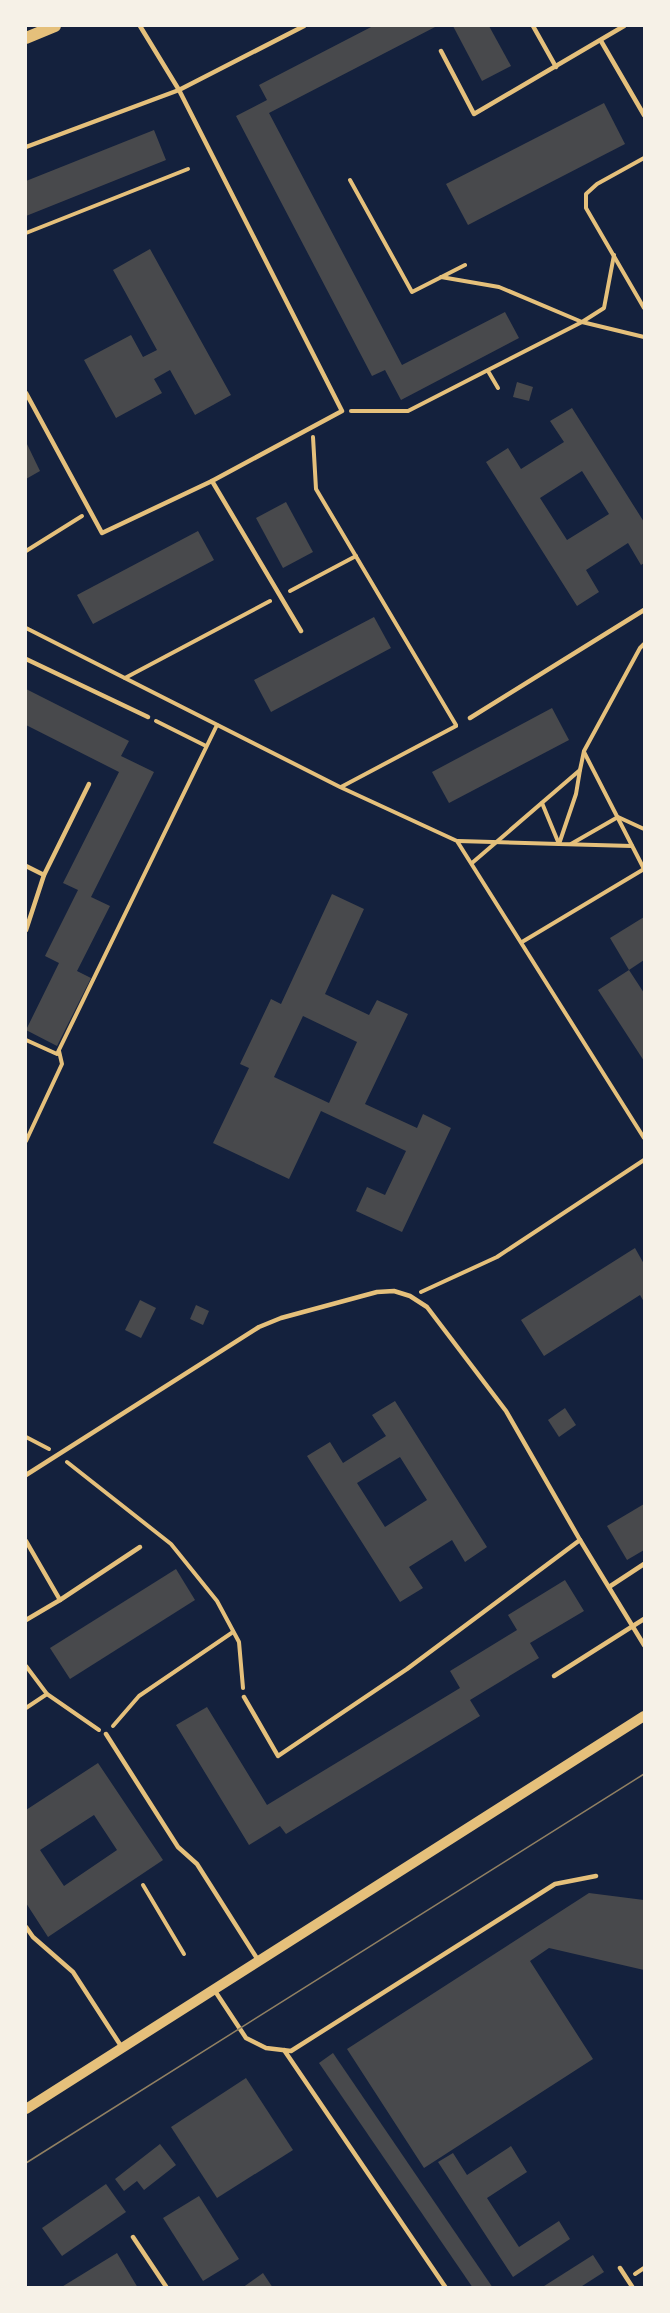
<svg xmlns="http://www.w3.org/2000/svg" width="670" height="2313" font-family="'Nunito Sans',sans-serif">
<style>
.building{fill:#48494c;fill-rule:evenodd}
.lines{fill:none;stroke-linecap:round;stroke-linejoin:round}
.path{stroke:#e5c07b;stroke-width:4}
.service{stroke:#e5c07b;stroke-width:4.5}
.tertiary{stroke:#e5c07b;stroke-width:10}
.secondary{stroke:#e5c07b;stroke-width:12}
.tram{stroke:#918062;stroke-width:1.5}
</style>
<rect width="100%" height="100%" fill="#14213d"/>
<g class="building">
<path d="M 373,26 L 437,26 L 269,113 L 402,365 L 505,312 L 519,338 L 401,400 L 385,370 L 372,376 L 236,116 L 267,100 L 259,85 Z"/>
<path d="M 453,26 L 489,26 L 511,66 L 482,81 Z"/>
<path d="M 604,103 L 625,144 L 468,225 L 446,184 Z"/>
<path d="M 154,130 L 166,160 L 26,216 L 26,181 Z"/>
<path d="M 150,249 L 231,395 L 195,415 L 170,370 L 154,379 L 162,393 L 116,418 L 84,360 L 131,335 L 143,357 L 157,350 L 113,270 Z"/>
<path d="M 517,382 L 533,387 L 529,401 L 513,397 Z"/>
<path d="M 572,408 L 644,522 L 644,563 L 641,565 L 628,543 L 586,570 L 599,592 L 577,606 L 486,462 L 508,448 L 521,469 L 564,442 L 550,421 ZM 582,471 L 609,514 L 567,540 L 540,498 Z"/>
<path d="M 26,442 L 40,471 L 26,479 Z"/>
<path d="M 286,502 L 313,552 L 283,568 L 256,518 Z"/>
<path d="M 198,531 L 214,560 L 93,624 L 77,595 Z"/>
<path d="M 374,617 L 391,648 L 271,712 L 254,680 Z"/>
<path d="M 26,689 L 129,741 L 121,756 L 154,772 L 91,897 L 110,906 L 77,971 L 91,978 L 57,1046 L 26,1030 L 59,963 L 45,956 L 78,890 L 63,883 L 119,772 L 26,725 Z"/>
<path d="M 552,708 L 569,740 L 449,803 L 432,772 Z"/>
<path d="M 332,894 L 364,909 L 325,994 L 369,1015 L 377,1000 L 408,1014 L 365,1104 L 417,1128 L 423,1114 L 451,1128 L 402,1232 L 356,1211 L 367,1187 L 385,1195 L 406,1151 L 321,1111 L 289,1179 L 213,1143 L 249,1068 L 240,1064 L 271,999 L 281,1004 ZM 303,1016 L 357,1042 L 329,1103 L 274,1077 Z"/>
<path d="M 644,917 L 644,960 L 629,970 L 610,938 Z"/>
<path d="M 629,970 L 644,993 L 644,1061 L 598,990 Z"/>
<path d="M 635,1248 L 644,1264 L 644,1302 L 640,1295 L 544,1356 L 521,1320 Z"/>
<path d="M 140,1300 L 156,1308 L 141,1338 L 125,1330 Z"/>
<path d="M 196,1305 L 209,1311 L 203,1325 L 190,1319 Z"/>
<path d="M 395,1401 L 487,1547 L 465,1562 L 452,1540 L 409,1567 L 423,1588 L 400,1602 L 307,1456 L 330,1442 L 343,1463 L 386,1436 L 372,1415 ZM 400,1457 L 427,1500 L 385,1527 L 357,1483 Z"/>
<path d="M 565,1408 L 576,1425 L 559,1437 L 548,1420 Z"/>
<path d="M 644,1504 L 644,1550 L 627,1560 L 607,1526 Z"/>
<path d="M 176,1569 L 195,1600 L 70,1679 L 50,1648 Z"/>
<path d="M 565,1580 L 584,1611 L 530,1643 L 539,1658 L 470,1700 L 480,1716 L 286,1834 L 280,1826 L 249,1845 L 176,1725 L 207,1707 L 267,1805 L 460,1688 L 450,1671 L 517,1630 L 508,1615 Z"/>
<path d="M 98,1763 L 163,1860 L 48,1937 L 26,1903 L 26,1810 ZM 94,1815 L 117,1850 L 64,1886 L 40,1850 Z"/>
<path d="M 589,1893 L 644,1900 L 644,1970 L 549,1948 L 530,1961 L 593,2059 L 424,2168 L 347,2049 Z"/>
<path d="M 333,2053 L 493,2288 L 473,2288 L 319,2063 Z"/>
<path d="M 246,2078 L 293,2150 L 217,2198 L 171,2127 Z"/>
<path d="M 160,2144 L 176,2165 L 144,2190 L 137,2181 L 124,2191 L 115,2179 Z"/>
<path d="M 511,2146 L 527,2172 L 487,2198 L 519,2247 L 559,2221 L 570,2239 L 513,2277 L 438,2162 L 453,2153 L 467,2175 Z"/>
<path d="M 106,2184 L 126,2212 L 62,2256 L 42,2228 Z"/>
<path d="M 199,2196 L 239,2259 L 203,2281 L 163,2218 Z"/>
<path d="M 117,2253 L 138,2288 L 60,2288 Z"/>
<path d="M 593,2255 L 604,2272 L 579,2288 L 541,2288 Z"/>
<path d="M 263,2273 L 273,2288 L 242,2288 Z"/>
</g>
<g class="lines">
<g class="path">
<path d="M 644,158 L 597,184 L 586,194 L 586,208 L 644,308"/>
<path d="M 350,180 L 412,292 L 465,265"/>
<path d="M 26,233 L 188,169"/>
<path d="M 441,277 L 499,287 L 582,322 L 644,337"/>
<path d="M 488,371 L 498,388"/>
<path d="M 351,411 L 408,411 L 582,322 L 604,308 L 614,255"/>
<path d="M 313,437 L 316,489 L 456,725"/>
<path d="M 26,551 L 82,516"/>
<path d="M 290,591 L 356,556"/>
<path d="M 26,628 L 340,787 L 457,841 L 644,1138"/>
<path d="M 125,678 L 270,601"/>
<path d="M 156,721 L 206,746"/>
<path d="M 584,752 L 644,869"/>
<path d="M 341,787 L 456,726"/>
<path d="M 542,803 L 559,844 L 632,846"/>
<path d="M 458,841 L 559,844 L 576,794 L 580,770"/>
<path d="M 571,844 L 618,817 L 644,829"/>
<path d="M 472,863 L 580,770 L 584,751 L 640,648 L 644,644"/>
<path d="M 522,942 L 644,869"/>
<path d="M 26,1040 L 57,1054 L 217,725"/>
<path d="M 26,1141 L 62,1064 L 59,1051"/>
<path d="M 421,1292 L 497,1257 L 644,1160"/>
<path d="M 26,1437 L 49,1449"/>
<path d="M 67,1462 L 171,1544 L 217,1601 L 239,1642 L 243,1688"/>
<path d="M 26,1666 L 47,1694 L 99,1730"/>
<path d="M 26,1708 L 47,1694"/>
<path d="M 113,1726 L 139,1696 L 233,1632"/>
<path d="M 143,1885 L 184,1954"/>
<path d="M 635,2274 L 644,2268"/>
</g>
<g class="service">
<path d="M 533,26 L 556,67"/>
<path d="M 601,41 L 644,115"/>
<path d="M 441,51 L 474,114 L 624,26"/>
<path d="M 26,147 L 179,90 L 304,26"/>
<path d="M 26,393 L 102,533 L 212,481 L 342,411 L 179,90 L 140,26"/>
<path d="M 212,481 L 301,631"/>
<path d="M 26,659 L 148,717"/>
<path d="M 470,718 L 644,610"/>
<path d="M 26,866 L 44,875"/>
<path d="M 26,930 L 44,875 L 89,784"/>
<path d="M 26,1475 L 259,1327 L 281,1318 L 377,1292 L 394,1291 L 410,1296 L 427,1307 L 506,1411 L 580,1540 L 644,1645"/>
<path d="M 26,1541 L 60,1600"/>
<path d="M 609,1587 L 644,1564"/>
<path d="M 26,1620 L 60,1600 L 140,1547"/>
<path d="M 554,1676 L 644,1619"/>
<path d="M 244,1697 L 278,1756 L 407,1669 L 580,1540"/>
<path d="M 106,1734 L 178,1847 L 197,1864 L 258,1960"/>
<path d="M 26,1927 L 33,1937 L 73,1972 L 121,2046"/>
<path d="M 215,1991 L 246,2038 L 266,2048 L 291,2051 L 555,1884 L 596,1876"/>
<path d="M 284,2050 L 446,2288"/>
<path d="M 133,2237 L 167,2288"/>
<path d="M 620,2268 L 633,2288"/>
</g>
<path class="tertiary" d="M 26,2109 L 644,1716"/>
<path class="secondary" d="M 26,38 L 55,26"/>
<path class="tram" d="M 26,2163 L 644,1774"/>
</g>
<rect width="670" height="2313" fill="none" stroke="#f6f1e7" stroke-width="54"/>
</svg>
